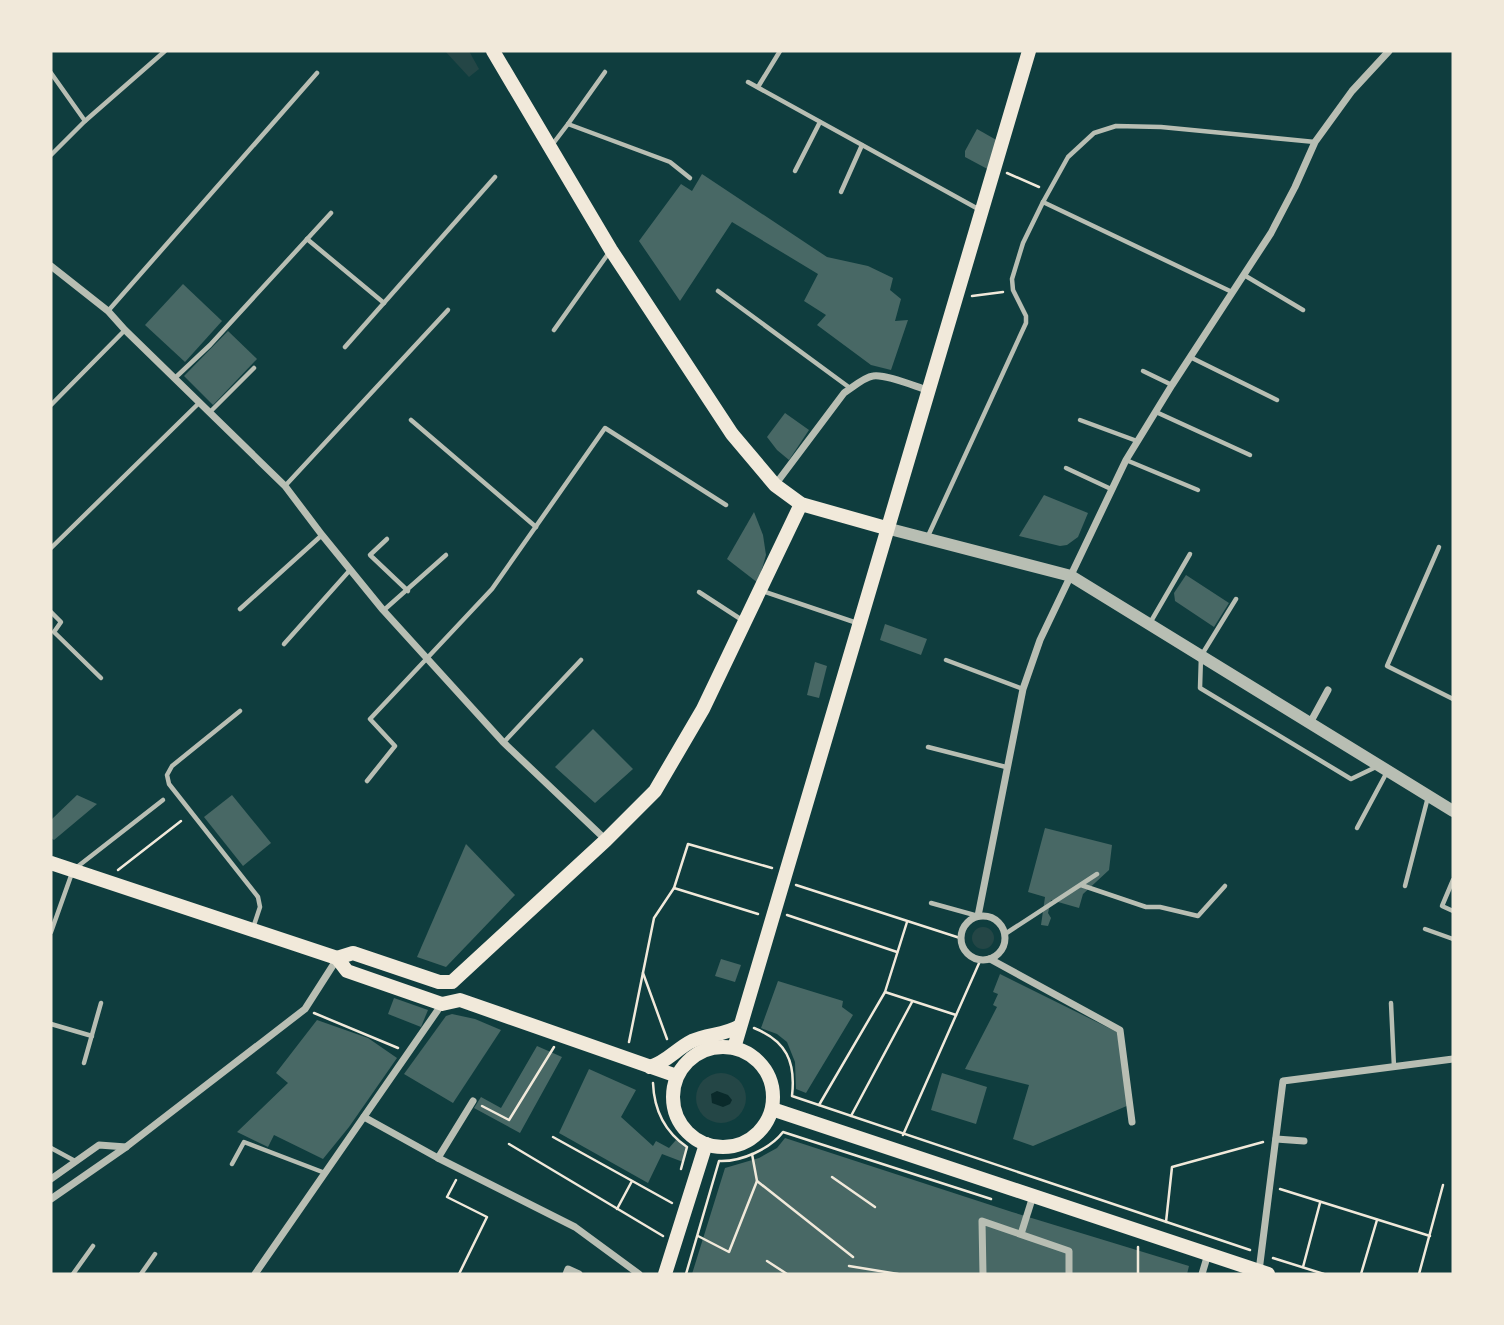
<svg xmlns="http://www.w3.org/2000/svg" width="1504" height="1325" font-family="'Asap Condensed',sans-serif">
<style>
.green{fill:#244646}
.water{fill:#0a2a2b}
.building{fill:#486865}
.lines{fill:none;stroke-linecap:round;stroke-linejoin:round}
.path{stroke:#f1e9da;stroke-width:2.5}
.service{stroke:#b8beb3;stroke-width:4.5}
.minor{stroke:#b8beb3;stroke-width:7}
.tertiary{stroke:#b8beb3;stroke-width:12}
.secondary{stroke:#f1e9da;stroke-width:14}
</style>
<rect width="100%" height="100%" fill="#0f3d3e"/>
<g class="green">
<path d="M 445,51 L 469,51 L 479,69 L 469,77 Z"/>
<circle cx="983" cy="938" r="11"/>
<circle cx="721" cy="1098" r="25"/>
</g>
<path class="water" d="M 717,1091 L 728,1095 L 732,1100 L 730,1104 L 723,1107 L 712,1103 L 711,1094 Z"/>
<g class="building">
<path d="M 977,129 L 1007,146 L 993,172 L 965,157 L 965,151 Z"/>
<path d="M 702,174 L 827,257 L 868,266 L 893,278 L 890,290 L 901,299 L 895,321 L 908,320 L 891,370 L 871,365 L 817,325 L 826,315 L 804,301 L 818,274 L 732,222 L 680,301 L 639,241 L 681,184 L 692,191 Z"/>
<path d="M 183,284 L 222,321 L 185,362 L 145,325 Z"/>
<path d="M 228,331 L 257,359 L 213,405 L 184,376 Z"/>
<path d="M 785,413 L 809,430 L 789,460 L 777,450 L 767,437 Z"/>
<path d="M 1044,495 L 1088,513 L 1078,537 L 1067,545 L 1060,546 L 1019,536 Z"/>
<path d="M 754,512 L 763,535 L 766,555 L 758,583 L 727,559 Z"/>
<path d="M 1186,575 L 1229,603 L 1214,627 L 1175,601 L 1174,593 Z"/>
<path d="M 885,624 L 927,639 L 921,655 L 880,640 Z"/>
<path d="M 815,662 L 827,666 L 819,698 L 807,695 Z"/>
<path d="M 593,729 L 633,769 L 595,803 L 555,767 Z"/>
<path d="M 77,795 L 97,804 L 54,840 L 51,838 L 51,820 Z"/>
<path d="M 232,795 L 271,843 L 243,866 L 204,817 Z"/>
<path d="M 1045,828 L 1112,845 L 1109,870 L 1083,894 L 1079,908 L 1051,900 L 1048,913 L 1051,918 L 1048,926 L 1041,925 L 1045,897 L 1028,892 Z"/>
<path d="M 466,844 L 515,895 L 446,967 L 417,957 Z"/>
<path d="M 721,959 L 741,965 L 735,982 L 715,976 Z"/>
<path d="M 1000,974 L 1117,1032 L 1129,1105 L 1033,1146 L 1013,1139 L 1029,1085 L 965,1069 L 997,1007 L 993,1005 L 998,994 L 993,992 Z"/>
<path d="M 778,981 L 843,1001 L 842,1007 L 853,1015 L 806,1093 L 796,1089 L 795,1062 L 787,1042 L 777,1034 L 761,1028 Z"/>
<path d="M 394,998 L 428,1010 L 421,1027 L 388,1014 Z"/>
<path d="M 452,1014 L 475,1019 L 501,1030 L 453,1103 L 404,1074 L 446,1016 Z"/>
<path d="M 317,1020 L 368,1038 L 397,1058 L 349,1127 L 323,1159 L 274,1135 L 268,1147 L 237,1132 L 288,1083 L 276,1073 Z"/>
<path d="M 537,1046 L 562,1057 L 520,1133 L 474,1108 L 481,1097 L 501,1108 Z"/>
<path d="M 589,1069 L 636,1090 L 621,1117 L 653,1146 L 656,1141 L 669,1148 L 676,1140 L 687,1147 L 683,1162 L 662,1154 L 648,1183 L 559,1133 Z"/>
<path d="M 942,1073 L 987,1087 L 976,1124 L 931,1110 Z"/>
<path d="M 785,1138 L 1012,1212 L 1189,1266 L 1187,1274 L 692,1274 L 725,1168 L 759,1158 L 777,1148 Z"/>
</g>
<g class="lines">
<g class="path">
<path d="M 1007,173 L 1039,187"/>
<path d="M 972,296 L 1003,292"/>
<path d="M 118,870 L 181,821"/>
<path d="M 796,885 L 960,938"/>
<path d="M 674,888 L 688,844 L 772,868"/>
<path d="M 787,915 L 897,952"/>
<path d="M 643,973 L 667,1039"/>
<path d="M 885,992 L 907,922"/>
<path d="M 314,1013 L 398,1048"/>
<path d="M 754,1028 C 786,1041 796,1061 792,1096 L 1250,1250"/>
<path d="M 629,1042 L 654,918 L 674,888 L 758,914"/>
<path d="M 653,1083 C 654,1109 665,1132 687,1147 L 681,1169"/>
<path d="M 819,1105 L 885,992 L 956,1015"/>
<path d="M 482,1106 L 509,1120 L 554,1047"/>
<path d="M 851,1116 L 912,1002"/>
<path d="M 903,1135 L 980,961"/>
<path d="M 553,1137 L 672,1203"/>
<path d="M 509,1144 L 663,1236"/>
<path d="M 832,1177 L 875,1207"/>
<path d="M 456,1180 L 447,1197 L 487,1217 L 459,1274"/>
<path d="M 757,1181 L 853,1257"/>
<path d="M 1280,1189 L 1430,1236"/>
<path d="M 617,1209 L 632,1181"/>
<path d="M 1166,1222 L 1172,1167 L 1263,1142"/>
<path d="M 698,1236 L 729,1252 L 757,1181 L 752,1154"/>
<path d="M 1138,1247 L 1138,1274"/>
<path d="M 1273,1258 L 1324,1274"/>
<path d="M 767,1261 L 787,1274"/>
<path d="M 849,1266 L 898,1274"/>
<path d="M 1303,1267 L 1320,1203"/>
<path d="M 686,1274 L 719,1161 C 741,1162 770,1149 783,1132 L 991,1199"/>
<path d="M 1361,1274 L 1377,1220"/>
<path d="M 1419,1274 L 1443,1185"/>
</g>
<g class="service">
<path d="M 51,73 L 85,121"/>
<path d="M 748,82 L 980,210"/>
<path d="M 758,87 L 780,51"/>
<path d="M 568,124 L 605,72"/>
<path d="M 552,145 L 568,124 L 670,162 L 690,178"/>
<path d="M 51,155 L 85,121 L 165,51"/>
<path d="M 795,171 L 820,122"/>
<path d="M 841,192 L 862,145"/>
<path d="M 1043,202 L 1232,292"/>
<path d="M 307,239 L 384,303"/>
<path d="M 1244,275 L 1303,310"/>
<path d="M 718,291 L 850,388"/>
<path d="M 108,311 L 317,73"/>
<path d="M 554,330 L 608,254"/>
<path d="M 345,347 L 495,177"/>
<path d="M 1190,357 L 1277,400"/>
<path d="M 1143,371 L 1172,385"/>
<path d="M 175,378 L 210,345 L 331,213"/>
<path d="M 51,405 L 125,330"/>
<path d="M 210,412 L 254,368"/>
<path d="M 1156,412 L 1250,455"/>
<path d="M 411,420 L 536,527"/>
<path d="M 1080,420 L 1137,441"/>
<path d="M 1126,460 L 1198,490"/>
<path d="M 1066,468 L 1111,489"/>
<path d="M 285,486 L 448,310"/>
<path d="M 928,536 L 1026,323 L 1026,316 L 1013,290 L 1012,279 L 1023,243 L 1043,202 L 1068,157 L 1094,133 L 1116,126 L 1161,127 L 1315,142"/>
<path d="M 387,539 L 370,555 L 408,591"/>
<path d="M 1439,547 L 1387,666 L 1453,699"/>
<path d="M 51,548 L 199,403"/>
<path d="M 762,591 L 857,623"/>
<path d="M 699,592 L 742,620"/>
<path d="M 1236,599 L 1201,656 L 1200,688 L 1351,779 L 1376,767"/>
<path d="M 240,609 L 322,535"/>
<path d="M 384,610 L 446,555"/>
<path d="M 51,612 L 61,622 L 54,632 L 101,678"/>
<path d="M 1150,623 L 1190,554"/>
<path d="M 284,644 L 350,570"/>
<path d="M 946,660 L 1023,689"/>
<path d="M 240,711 L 172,766 L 167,775 L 169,784 L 258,897 L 260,907 L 253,928"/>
<path d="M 504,742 L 581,660"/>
<path d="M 928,747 L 1006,767"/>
<path d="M 367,781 L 395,746 L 370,719 L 492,589 L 605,428 L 726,505"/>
<path d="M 1357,828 L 1387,772"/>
<path d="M 77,867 L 163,800"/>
<path d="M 1453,880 L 1442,906 L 1453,911"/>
<path d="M 1081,885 L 1146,907 L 1160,907 L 1198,916 L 1225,886"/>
<path d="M 1405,886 L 1428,797"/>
<path d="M 931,903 L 978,916"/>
<path d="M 1425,929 L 1453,939"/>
<path d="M 51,932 L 72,873"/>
<path d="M 1005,934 L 1097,874"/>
<path d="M 1391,1003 L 1394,1067"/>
<path d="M 51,1024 L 92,1036"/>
<path d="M 84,1063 L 101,1003"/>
<path d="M 51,1148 L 75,1161"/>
<path d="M 232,1164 L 244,1142 L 325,1173"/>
<path d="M 73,1274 L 93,1246"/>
<path d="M 141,1274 L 155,1254"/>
</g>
<g class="minor">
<path d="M 51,266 L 108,311 L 125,330 L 285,486 L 322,535 L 383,610 L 503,742 L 606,840"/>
<path d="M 775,485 L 844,393 C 852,388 864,377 873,376 C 886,374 914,386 927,390"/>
<path d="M 1310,723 L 1328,690"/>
<circle cx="983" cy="938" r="22"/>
<path d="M 978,916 L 1023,689 L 1040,640 L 1126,460 L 1172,385 L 1271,233 L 1295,187 L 1315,142 L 1352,91 L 1389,51"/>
<path d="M 990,959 L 1120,1030 L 1132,1122"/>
<path d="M 364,1117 L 438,1158 L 575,1227 L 639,1274"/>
<path d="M 1276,1139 L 1304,1141"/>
<path d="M 438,1158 L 473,1101"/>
<path d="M 51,1179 L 99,1145 L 126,1147"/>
<path d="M 51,1199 L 126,1147 L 305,1009 L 337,959"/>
<path d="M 1021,1234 L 1033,1196"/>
<path d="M 1259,1271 L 1283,1081 L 1453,1059"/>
<path d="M 255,1274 L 442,1004"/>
<path d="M 566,1274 L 568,1269 L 579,1274"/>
<path d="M 983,1274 L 982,1221 L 1069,1251 L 1069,1274"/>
<path d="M 1202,1274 L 1208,1254"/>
</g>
<path class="tertiary" d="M 886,528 L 1071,576 L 1453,811"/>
<g class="secondary">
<path d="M 493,51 L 611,250 L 732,434 L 775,485 L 801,504 L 886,528"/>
<path d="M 51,863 L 337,958 L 347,971 L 442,1004 L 460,1000 L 677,1076"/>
<path d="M 337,958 L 353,953 L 439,982 L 452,982 L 606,840 L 655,791 L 703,709 L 801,504"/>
<circle cx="723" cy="1097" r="50"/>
<path d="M 734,1048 L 1029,51"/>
<path d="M 650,1067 C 667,1062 676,1049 692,1041 C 708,1034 725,1035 740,1026"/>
<path d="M 772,1109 L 1268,1274"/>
<path d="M 665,1274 L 706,1144"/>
</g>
</g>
<rect width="1504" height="1325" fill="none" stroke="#f1e9da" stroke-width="105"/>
</svg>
